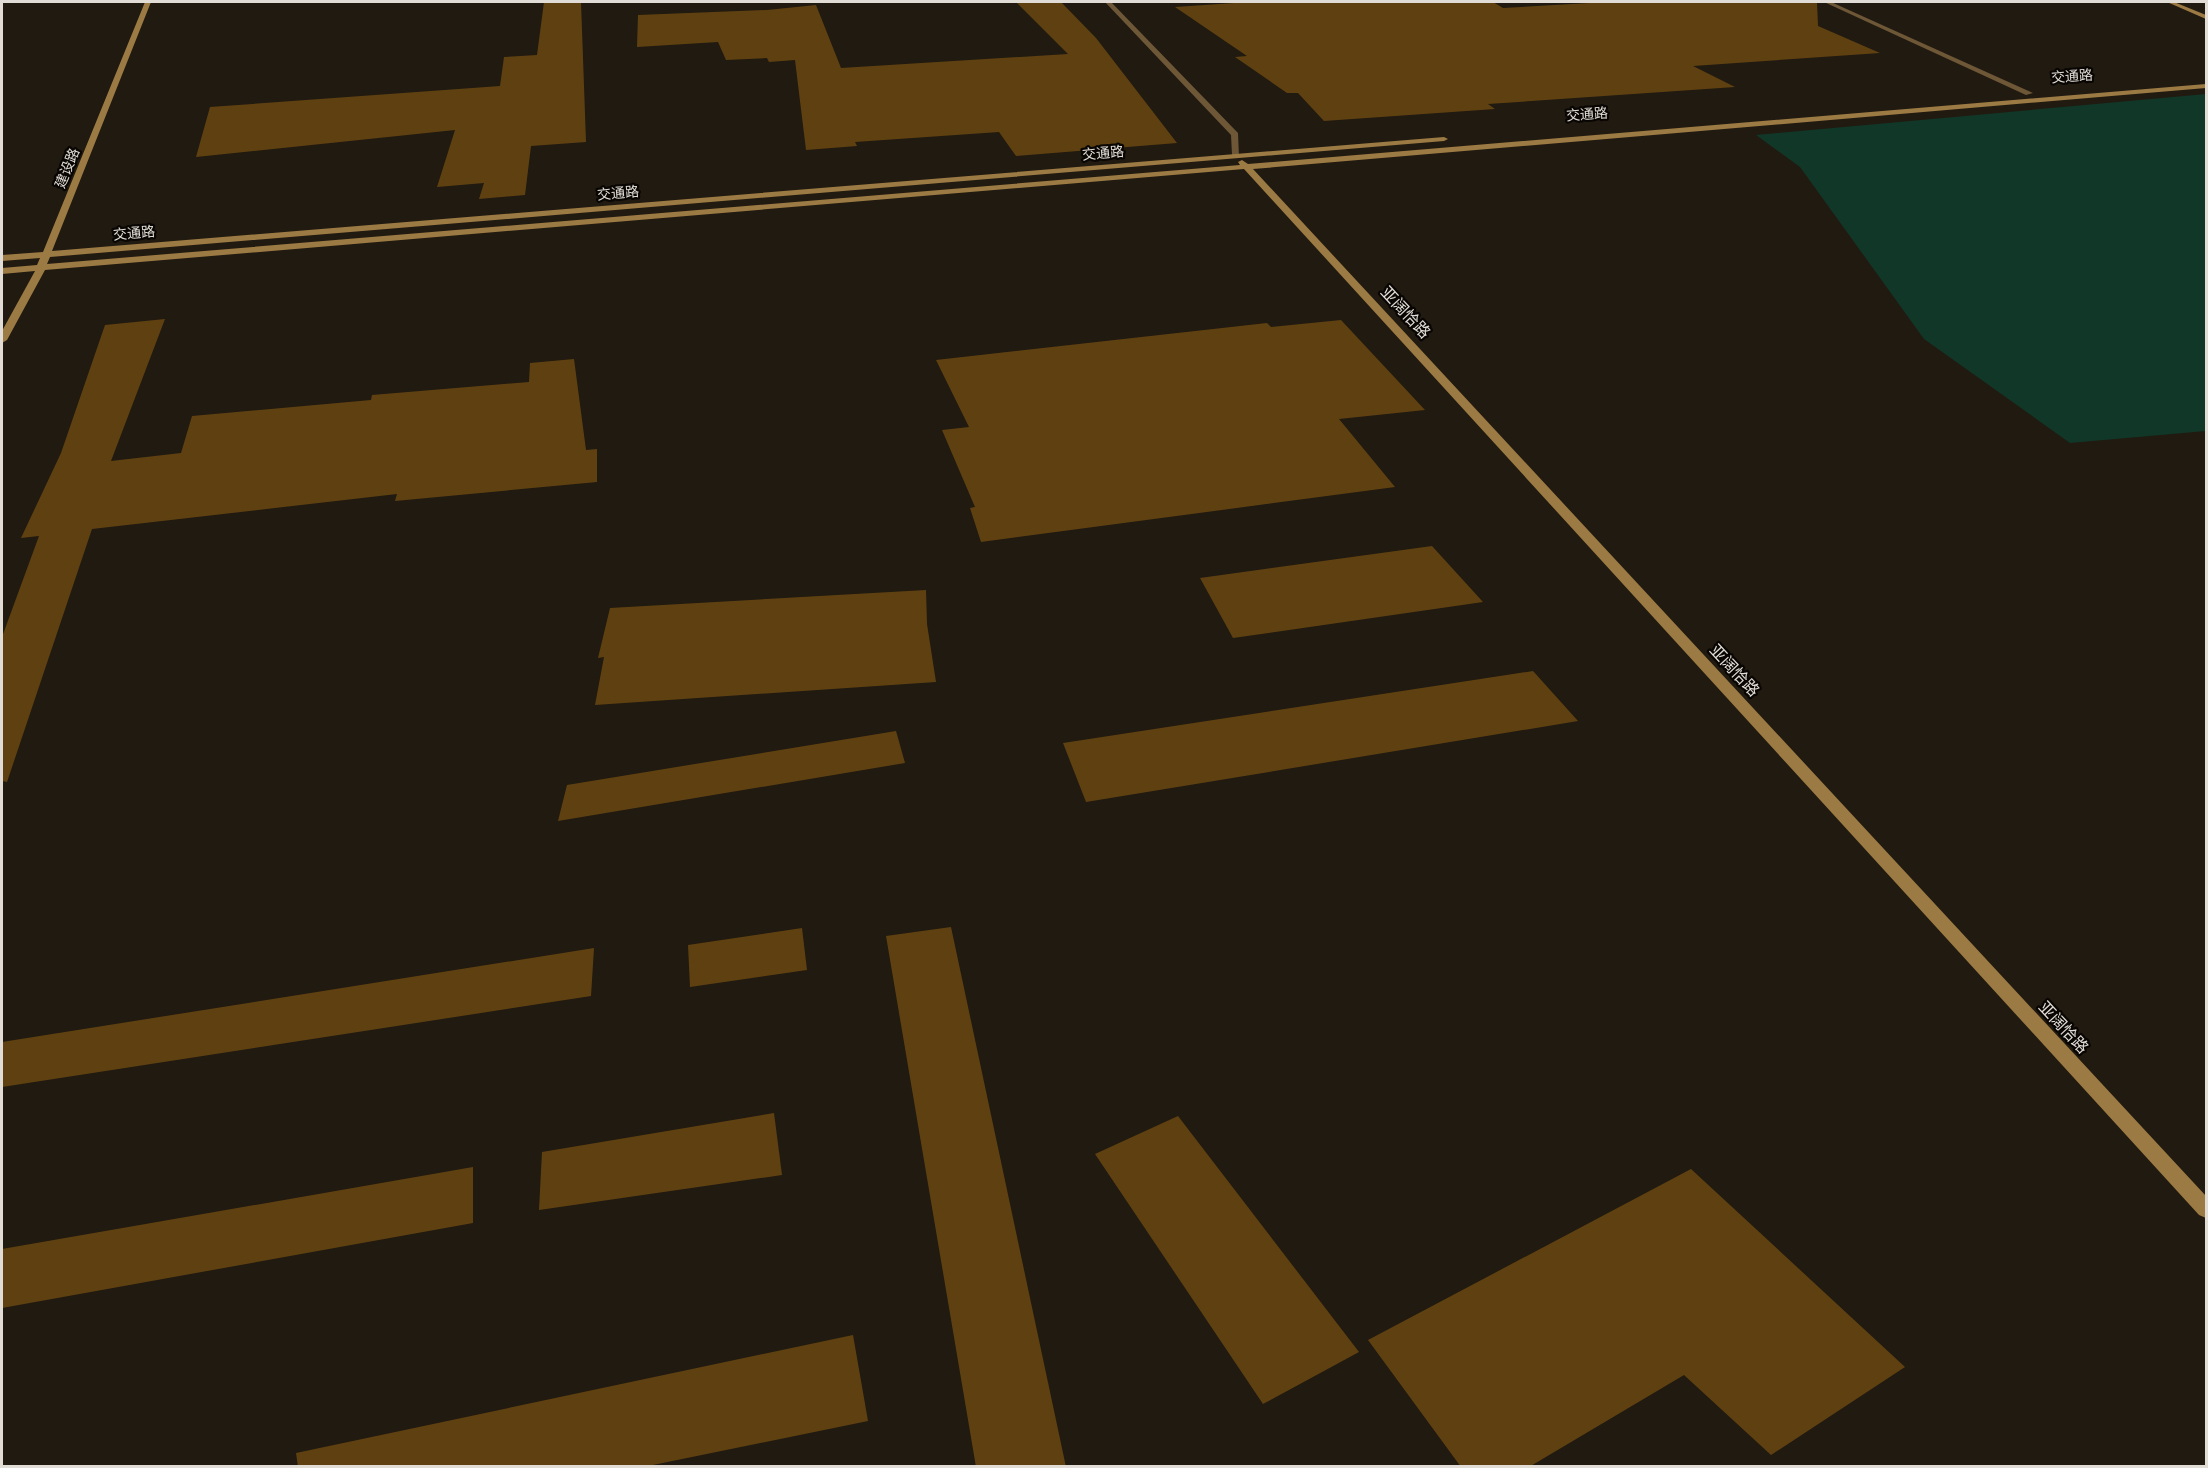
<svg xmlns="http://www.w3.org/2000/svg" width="2208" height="1468" font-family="Literata,'Noto Sans SC',serif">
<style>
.green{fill:#113728}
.building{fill:#5f4111}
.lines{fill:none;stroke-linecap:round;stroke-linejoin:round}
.street{fill:#6d5737;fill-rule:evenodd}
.secondary{fill:#9c7a43;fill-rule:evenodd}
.labels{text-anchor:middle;stroke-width:4.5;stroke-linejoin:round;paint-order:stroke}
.far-street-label{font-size:14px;fill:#e1dcd5;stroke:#080503}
.street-label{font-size:16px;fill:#e1dcd5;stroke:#080503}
</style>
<rect width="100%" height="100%" fill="#211a10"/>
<path class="green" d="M 2206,94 L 2206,431 L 2070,443 L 1924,339 L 1800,167 L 1756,135 Z"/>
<g class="building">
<path d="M 544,2 L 581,2 L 586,142 L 531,146 L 525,195 L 479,199 L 484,183 L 437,187 L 455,130 L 196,157 L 210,107 L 500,86 L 504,57 L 537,55 Z"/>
<path d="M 1016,2 L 1061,2 L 1096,38 L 1177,143 L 1016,156 L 999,132 L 855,142 L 857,146 L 806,150 L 795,60 L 769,62 L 767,58 L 726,60 L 718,42 L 637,47 L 638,15 L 767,10 L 816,5 L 841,68 L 1068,54 Z"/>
<path d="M 1249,2 L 1493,2 L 1503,8 L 1607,2 L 1817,2 L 1818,26 L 1880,53 L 1693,66 L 1735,87 L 1488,104 L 1495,109 L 1324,121 L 1298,93 L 1287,93 L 1235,57 L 1247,56 L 1175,7 Z"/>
<path d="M 165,319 L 111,461 L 181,453 L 192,416 L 371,400 L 372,395 L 529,382 L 530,363 L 574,359 L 586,450 L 597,449 L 597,482 L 395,501 L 397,494 L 92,529 L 7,782 L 2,781 L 2,637 L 39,536 L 21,538 L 61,453 L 105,325 Z"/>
<path d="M 1341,320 L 1425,410 L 1339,419 L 1395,487 L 981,542 L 970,508 L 975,507 L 942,430 L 969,427 L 936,360 L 1267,323 L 1271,327 Z"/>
<path d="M 1432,546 L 1483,602 L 1233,638 L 1200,578 Z"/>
<path d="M 926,590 L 927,624 L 936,682 L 595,705 L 604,657 L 598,658 L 610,608 Z"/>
<path d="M 1533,671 L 1578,721 L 1086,802 L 1063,743 Z"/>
<path d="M 896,731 L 905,763 L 558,821 L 567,785 Z"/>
<path d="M 951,927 L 1066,1467 L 976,1467 L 886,936 Z"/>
<path d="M 802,928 L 807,970 L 690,987 L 688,945 Z"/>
<path d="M 594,948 L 591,996 L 2,1087 L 2,1042 Z"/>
<path d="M 774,1113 L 782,1175 L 539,1210 L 542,1152 Z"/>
<path d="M 1178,1116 L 1359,1352 L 1263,1404 L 1095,1154 Z"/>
<path d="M 473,1167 L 473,1223 L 2,1308 L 2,1249 Z"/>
<path d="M 1691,1169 L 1905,1367 L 1771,1455 L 1684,1375 L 1529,1467 L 1461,1467 L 1368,1340 Z"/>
<path d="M 853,1335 L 868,1421 L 643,1467 L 298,1467 L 296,1453 Z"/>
</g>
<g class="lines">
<g class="street">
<path d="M 1105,2 L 1111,2 L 1238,133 L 1239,157 L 1232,155 L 1231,135 Z"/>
<path d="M 1824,2 L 1831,2 L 2033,93 L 2026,95 Z"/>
</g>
<g class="secondary">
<path d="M 145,2 L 151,2 L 52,251 L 1444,137 L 1448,139 L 1444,141 L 50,257 L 47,264 L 1240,165 L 1238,162 L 1242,160 L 1248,164 L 2206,84 L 2206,88 L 1253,169 L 2206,1196 L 2206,1218 L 2199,1215 L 1244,169 L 45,270 L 7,340 L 2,343 L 2,331 L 35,271 L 2,274 L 2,268 L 37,265 L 40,258 L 2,261 L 2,255 L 43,252 Z"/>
<path d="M 2167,2 L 2174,2 L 2206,15 L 2206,19 Z"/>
</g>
</g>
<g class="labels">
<g class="far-street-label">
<text transform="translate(2072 76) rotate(-4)" y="5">交通路</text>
<text transform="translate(1587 114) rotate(-4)" y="5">交通路</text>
<text transform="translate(1103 153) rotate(-5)" y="5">交通路</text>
<text transform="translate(67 168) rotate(-68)" y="5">建设路</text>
<text transform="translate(618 193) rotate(-5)" y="5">交通路</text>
<text transform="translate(134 233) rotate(-5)" y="5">交通路</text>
</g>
<g class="street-label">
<text transform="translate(1406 312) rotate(47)" y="6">亚阔恰路</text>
<text transform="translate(1735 670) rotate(47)" y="6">亚阔恰路</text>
<text transform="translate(2064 1027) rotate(47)" y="6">亚阔恰路</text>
</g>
</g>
<rect width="2208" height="1468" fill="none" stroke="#e1dcd5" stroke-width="6"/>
</svg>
